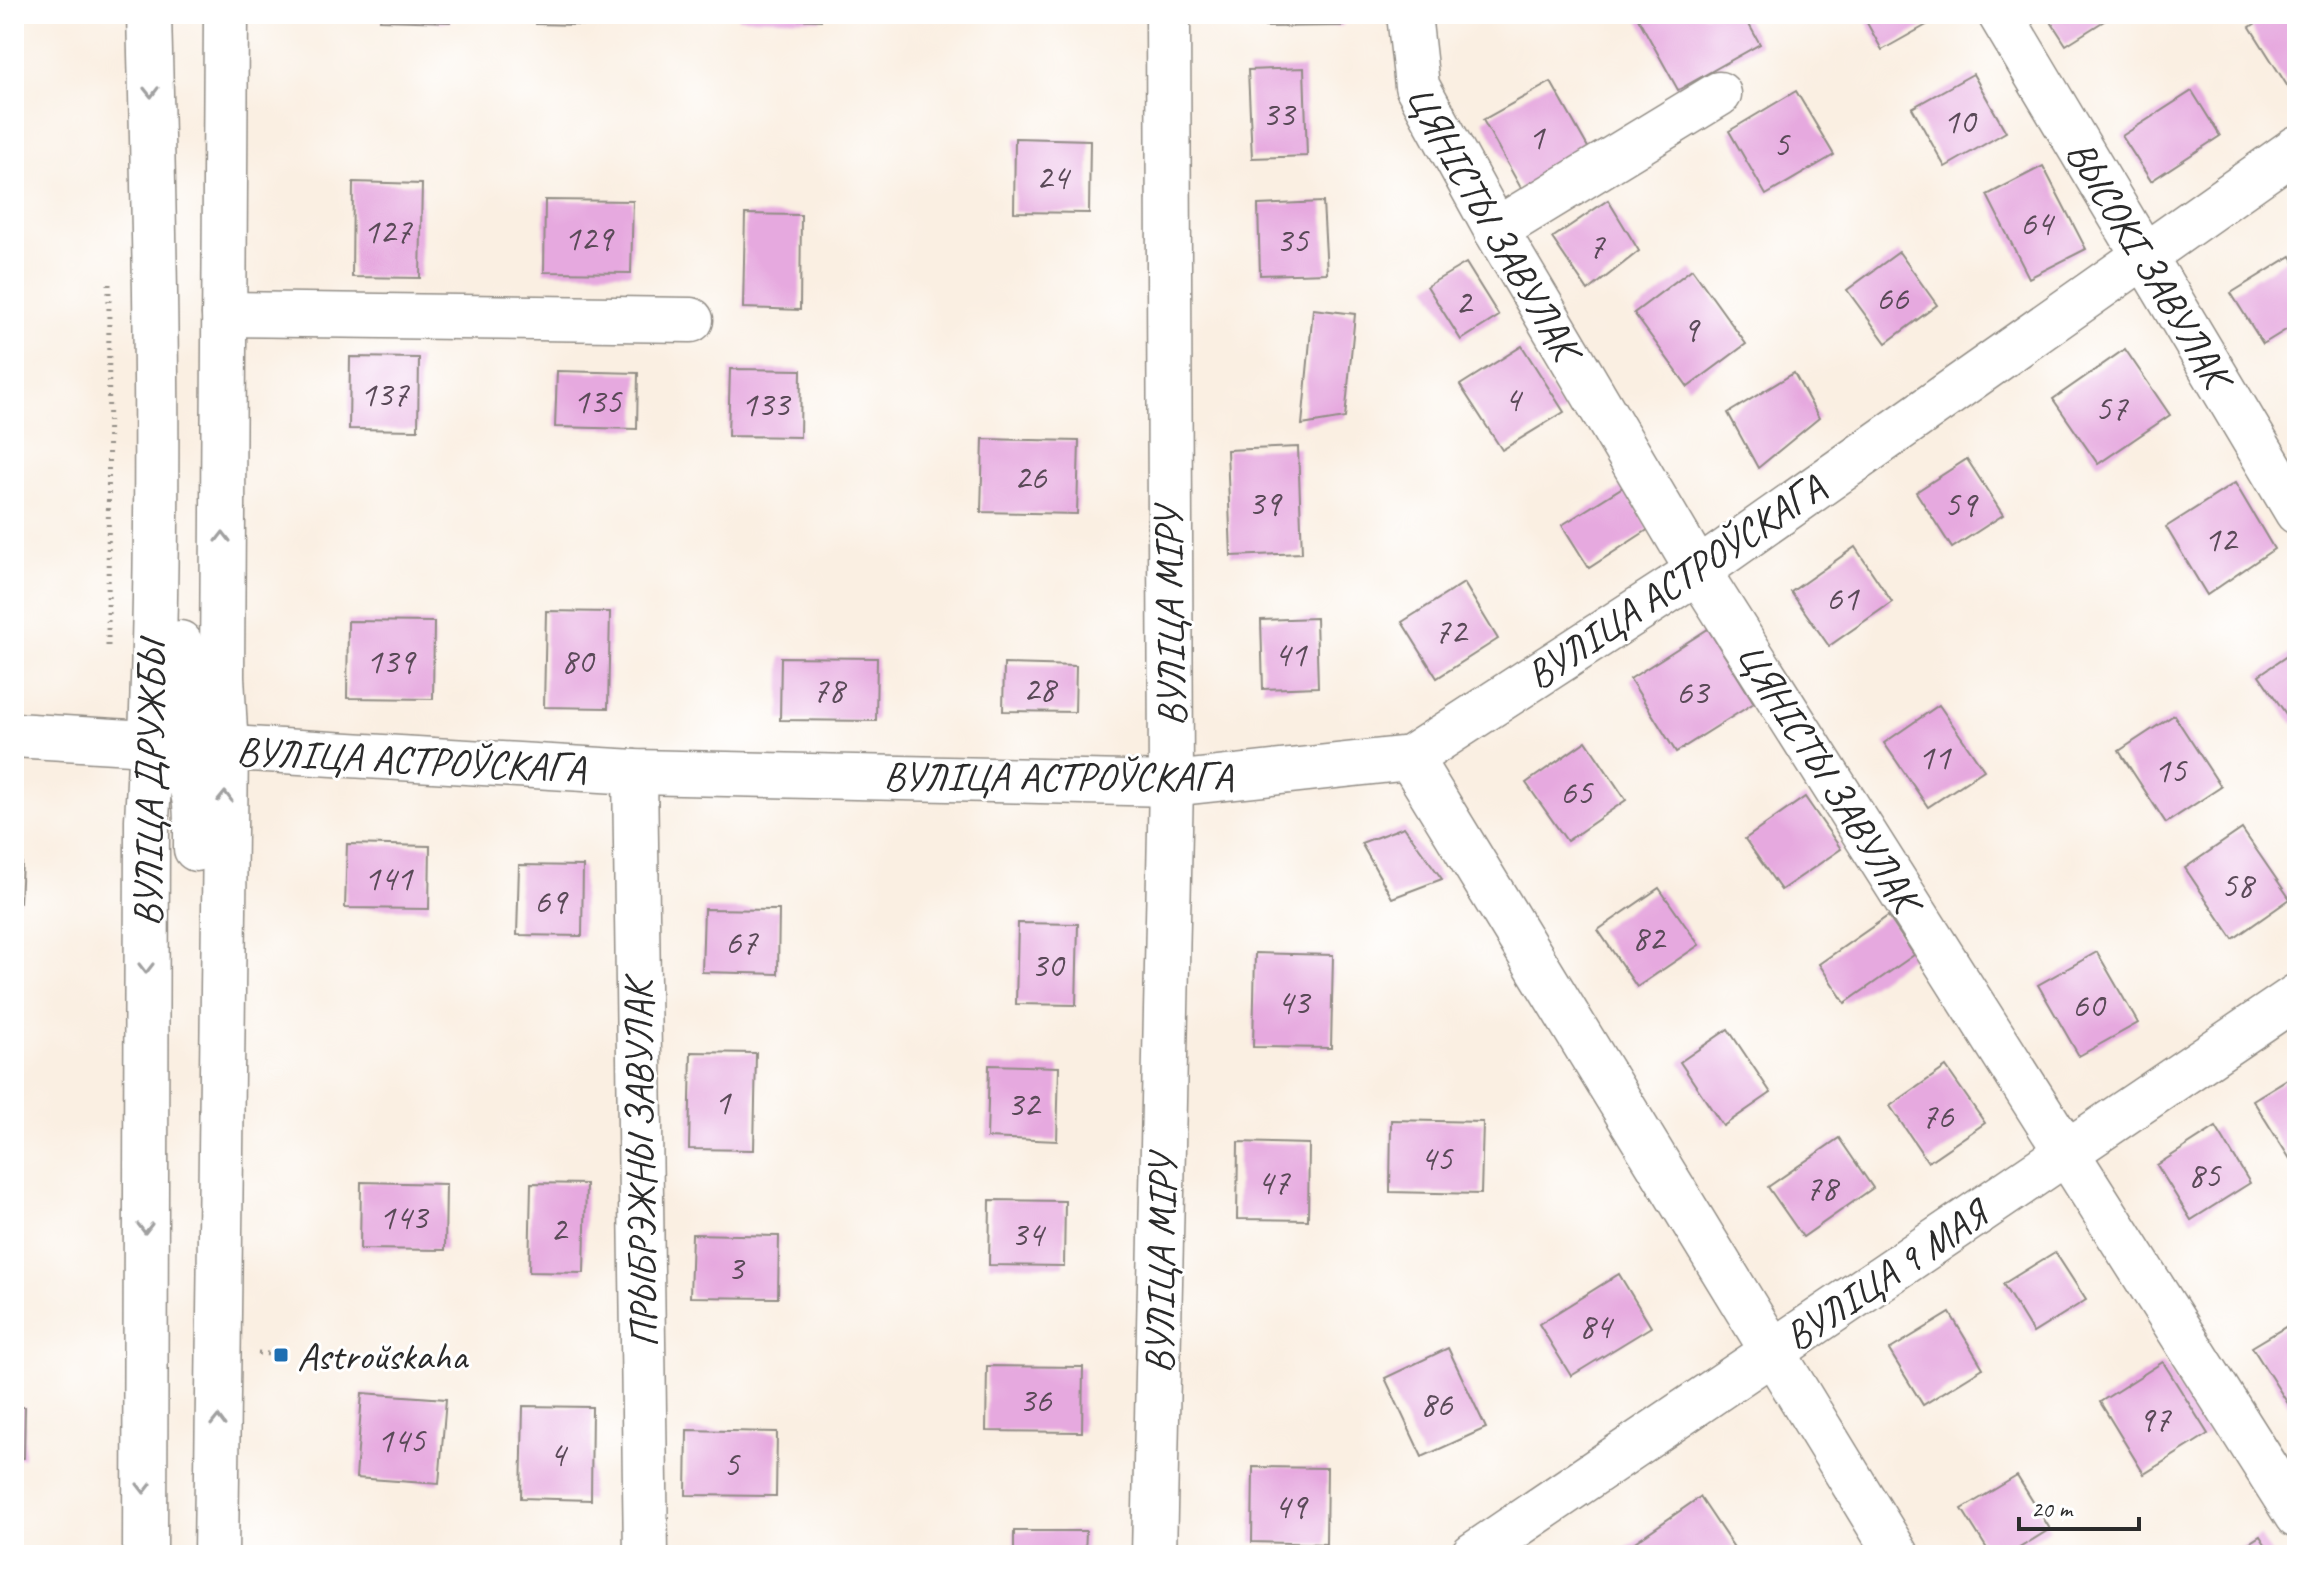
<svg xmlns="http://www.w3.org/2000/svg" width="2311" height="1569" font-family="Caveat,sans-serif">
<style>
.building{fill:#e6a9df}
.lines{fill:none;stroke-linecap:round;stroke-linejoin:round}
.minor-casing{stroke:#928d86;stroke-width:47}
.major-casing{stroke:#928d86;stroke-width:47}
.path{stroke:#928d86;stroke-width:5;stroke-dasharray:2 6;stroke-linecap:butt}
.minor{stroke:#fff;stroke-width:44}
.major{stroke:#fff;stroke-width:44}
.oneway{stroke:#a0a0a0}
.poi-dot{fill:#1f6fb2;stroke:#fff;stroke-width:3}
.labels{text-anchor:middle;stroke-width:6;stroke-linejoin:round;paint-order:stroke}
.number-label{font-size:36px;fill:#5a4a58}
.street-label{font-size:40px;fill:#2b2b2b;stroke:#fff}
.poi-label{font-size:40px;fill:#2b2b2b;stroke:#fff;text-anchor:start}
</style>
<rect width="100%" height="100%" fill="#fff"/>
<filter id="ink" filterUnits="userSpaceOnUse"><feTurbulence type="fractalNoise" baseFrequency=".0125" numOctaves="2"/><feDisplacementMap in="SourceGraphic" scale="16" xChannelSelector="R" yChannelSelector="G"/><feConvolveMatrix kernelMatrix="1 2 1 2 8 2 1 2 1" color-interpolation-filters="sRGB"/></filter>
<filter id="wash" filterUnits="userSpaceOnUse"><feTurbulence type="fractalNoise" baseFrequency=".006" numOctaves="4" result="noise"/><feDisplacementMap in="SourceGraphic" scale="32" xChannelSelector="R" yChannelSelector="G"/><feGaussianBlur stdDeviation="1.8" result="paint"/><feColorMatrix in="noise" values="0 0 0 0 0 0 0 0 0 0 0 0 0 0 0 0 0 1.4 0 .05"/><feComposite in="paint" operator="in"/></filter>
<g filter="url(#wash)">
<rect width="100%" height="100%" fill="#faefe2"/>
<g id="blocks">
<g class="building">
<path d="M 381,14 L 450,14 L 450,22 L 380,20 Z"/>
<path d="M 536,14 L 616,14 L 616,26 L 536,24 Z"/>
<path d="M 738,14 L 821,14 L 821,20 L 738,18 Z"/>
<path d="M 1265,14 L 1343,14 L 1343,26 L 1265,27 Z"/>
<path d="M 1644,14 L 1743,14 L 1760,44 L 1678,90 L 1638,18 Z"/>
<path d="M 1862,14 L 1946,14 L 1882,50 Z"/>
<path d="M 2046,14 L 2115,14 L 2066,45 Z"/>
<path d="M 2270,14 L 2297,14 L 2297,85 L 2290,90 L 2250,27 Z"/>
<path d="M 1304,68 L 1307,156 L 1252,158 L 1248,70 Z"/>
<path d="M 1973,74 L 2006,132 L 1945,167 L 1912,108 Z"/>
<path d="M 1551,82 L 1590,151 L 1522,190 L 1483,120 Z"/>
<path d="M 1796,91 L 1834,155 L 1766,195 L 1729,131 Z"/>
<path d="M 2192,91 L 2220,136 L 2151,181 L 2122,136 Z"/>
<path d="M 1015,138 L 1090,140 L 1089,213 L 1014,212 Z"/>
<path d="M 2043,166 L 2086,249 L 2029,278 L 1987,195 Z"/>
<path d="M 353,182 L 422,184 L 420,278 L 352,277 Z"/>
<path d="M 545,200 L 633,201 L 631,273 L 544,272 Z"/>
<path d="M 1608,200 L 1639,251 L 1588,291 L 1552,238 Z"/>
<path d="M 1323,202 L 1327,273 L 1260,275 L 1258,205 Z"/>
<path d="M 745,214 L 801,215 L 800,310 L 743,308 Z"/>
<path d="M 1899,252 L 1937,305 L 1886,343 L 1847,290 Z"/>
<path d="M 2291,256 L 2297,266 L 2297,323 L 2263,344 L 2231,293 Z"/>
<path d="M 1466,263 L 1499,316 L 1461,340 L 1427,286 Z"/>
<path d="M 1692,269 L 1746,344 L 1688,387 L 1634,313 Z"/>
<path d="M 1313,309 L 1355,314 L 1345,418 L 1302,425 Z"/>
<path d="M 1522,346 L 1564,412 L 1502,450 L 1460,385 Z"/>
<path d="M 2125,349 L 2170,415 L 2098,464 L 2053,399 Z"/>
<path d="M 350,357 L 419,358 L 418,430 L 349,429 Z"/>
<path d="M 730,369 L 801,370 L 800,437 L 728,436 Z"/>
<path d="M 557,371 L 638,373 L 637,429 L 555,427 Z"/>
<path d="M 1794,373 L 1819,418 L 1758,468 L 1728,413 Z"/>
<path d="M 983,439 L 1079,441 L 1077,514 L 981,512 Z"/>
<path d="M 1298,447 L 1302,553 L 1231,556 L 1227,450 Z"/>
<path d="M 1967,459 L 2003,515 L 1952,548 L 1916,492 Z"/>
<path d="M 2235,483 L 2274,549 L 2207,595 L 2166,527 Z"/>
<path d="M 1623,487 L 1649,529 L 1589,568 L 1562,525 Z"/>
<path d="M 1855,547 L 1892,602 L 1829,646 L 1791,592 Z"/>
<path d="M 1464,583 L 1498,639 L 1437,678 L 1402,622 Z"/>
<path d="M 546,611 L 610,612 L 608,708 L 544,707 Z"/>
<path d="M 1316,618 L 1318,687 L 1263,689 L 1261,620 Z"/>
<path d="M 348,621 L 434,622 L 433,699 L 347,698 Z"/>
<path d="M 1708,629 L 1754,703 L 1676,752 L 1630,679 Z"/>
<path d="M 2297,649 L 2297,721 L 2293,724 L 2259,675 Z"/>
<path d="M 781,657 L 877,658 L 876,721 L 780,720 Z"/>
<path d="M 1004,664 L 1076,666 L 1075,712 L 1003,711 Z"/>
<path d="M 1939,705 L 1984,770 L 1928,807 L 1884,743 Z"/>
<path d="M 2174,715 L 2221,787 L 2166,823 L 2119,751 Z"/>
<path d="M 1586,741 L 1626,800 L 1567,841 L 1526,783 Z"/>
<path d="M 1805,797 L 1841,849 L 1781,890 L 1745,839 Z"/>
<path d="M 1404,827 L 1442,879 L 1392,898 L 1361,843 Z"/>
<path d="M 2242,829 L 2290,899 L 2233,939 L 2185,868 Z"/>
<path d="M 14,842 L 23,842 L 20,902 L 14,902 Z"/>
<path d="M 347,844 L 430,846 L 429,909 L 345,908 Z"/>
<path d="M 519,865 L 583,866 L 582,936 L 517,935 Z"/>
<path d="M 1659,888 L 1699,945 L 1637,987 L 1598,930 Z"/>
<path d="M 704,909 L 779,910 L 778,974 L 702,972 Z"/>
<path d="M 1888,916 L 1914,955 L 1845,1003 L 1819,964 Z"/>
<path d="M 1018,923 L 1078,924 L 1076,1005 L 1016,1004 Z"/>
<path d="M 2097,952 L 2138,1023 L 2079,1056 L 2038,985 Z"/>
<path d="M 1255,953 L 1333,955 L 1331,1048 L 1253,1047 Z"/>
<path d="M 1728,1029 L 1771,1093 L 1723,1126 L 1680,1062 Z"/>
<path d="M 691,1052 L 756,1053 L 754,1150 L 689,1149 Z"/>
<path d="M 989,1065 L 1059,1067 L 1057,1141 L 987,1138 Z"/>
<path d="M 1946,1067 L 1985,1123 L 1928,1162 L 1890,1106 Z"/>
<path d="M 2297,1073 L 2297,1155 L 2290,1159 L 2253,1100 Z"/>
<path d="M 1391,1120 L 1483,1122 L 1481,1194 L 1390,1192 Z"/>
<path d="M 2216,1127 L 2250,1183 L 2191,1220 L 2157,1165 Z"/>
<path d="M 1839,1138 L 1873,1188 L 1803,1237 L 1768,1187 Z"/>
<path d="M 1238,1142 L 1309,1144 L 1308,1220 L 1237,1219 Z"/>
<path d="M 361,1182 L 446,1184 L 445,1250 L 360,1249 Z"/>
<path d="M 531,1183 L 586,1184 L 584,1273 L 529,1272 Z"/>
<path d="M 990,1200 L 1065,1201 L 1064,1266 L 989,1265 Z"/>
<path d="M 14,1231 L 21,1232 L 19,1305 L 14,1305 Z"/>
<path d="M 692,1234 L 779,1236 L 778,1298 L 690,1297 Z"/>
<path d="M 2055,1252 L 2086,1300 L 2033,1333 L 2003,1284 Z"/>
<path d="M 1619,1274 L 1651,1327 L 1571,1376 L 1539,1324 Z"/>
<path d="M 1950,1313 L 1983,1368 L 1923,1405 L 1889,1350 Z"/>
<path d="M 2297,1320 L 2297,1407 L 2292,1410 L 2252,1347 Z"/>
<path d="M 1448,1348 L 1486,1428 L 1422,1457 L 1385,1378 Z"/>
<path d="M 2163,1362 L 2208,1434 L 2144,1474 L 2100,1402 Z"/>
<path d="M 987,1366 L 1083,1367 L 1082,1432 L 986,1431 Z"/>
<path d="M 362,1393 L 446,1399 L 439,1484 L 356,1478 Z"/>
<path d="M 523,1406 L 592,1407 L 591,1500 L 521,1498 Z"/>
<path d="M 14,1407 L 25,1407 L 24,1458 L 14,1458 Z"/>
<path d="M 687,1430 L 777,1432 L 776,1496 L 686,1495 Z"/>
<path d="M 1253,1467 L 1327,1468 L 1326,1544 L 1252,1542 Z"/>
<path d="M 2017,1476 L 2050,1529 L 2008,1555 L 1991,1555 L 1962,1509 Z"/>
<path d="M 1700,1497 L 1737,1552 L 1732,1555 L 1616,1555 Z"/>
<path d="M 1014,1531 L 1086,1531 L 1085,1555 L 1014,1555 Z"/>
<path d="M 2260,1536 L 2272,1555 L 2230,1555 Z"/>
</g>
</g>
</g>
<g filter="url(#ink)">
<use href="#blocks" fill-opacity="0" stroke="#928d86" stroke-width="2"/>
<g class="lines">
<defs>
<g id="minor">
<path id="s1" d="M 1409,14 L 1417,86 L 1496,230 L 1698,571 L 2297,1516"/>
<path d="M 2000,14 L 2297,512"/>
<path d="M 1496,230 L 1719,94"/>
<path d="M 224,314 L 691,320"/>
<path d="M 14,735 L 635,772 L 1171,784 L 1410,758 L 1698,571 L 2297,148"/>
<path d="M 1410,758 L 1897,1555"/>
<path d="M 635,772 L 646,1555"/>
<path d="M 1154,1555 L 1171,784 L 1168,14"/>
<path d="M 1473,1555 L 2297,996"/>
</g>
<g id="major">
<path d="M 180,643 C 180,695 176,721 226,749"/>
<path d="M 151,743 C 199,775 196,795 196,849"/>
<path d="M 145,1555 L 147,820 C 162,552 156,282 149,14"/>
<path d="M 216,1555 L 226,749 L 222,677 L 226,14"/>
</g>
</defs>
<use href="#minor" class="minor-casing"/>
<use href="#major" class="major-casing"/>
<g class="path">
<path d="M 108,646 L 109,284"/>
<path d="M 258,1353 L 281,1355"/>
</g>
<use href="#minor" class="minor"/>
<use href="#major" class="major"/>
</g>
<defs><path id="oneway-chevron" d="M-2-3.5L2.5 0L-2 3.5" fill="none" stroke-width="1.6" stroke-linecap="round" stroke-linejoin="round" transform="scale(2)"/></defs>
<g class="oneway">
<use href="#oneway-chevron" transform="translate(151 92) rotate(89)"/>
<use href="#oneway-chevron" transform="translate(223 537) rotate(-90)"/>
<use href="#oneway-chevron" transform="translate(225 797) rotate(-89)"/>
<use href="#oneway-chevron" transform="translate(146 968) rotate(90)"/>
<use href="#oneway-chevron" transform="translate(145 1228) rotate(90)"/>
<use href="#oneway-chevron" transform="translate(218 1421) rotate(-89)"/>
<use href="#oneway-chevron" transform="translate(144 1488) rotate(90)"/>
</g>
</g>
<rect class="poi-dot" x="273" y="1347" width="16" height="16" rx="4"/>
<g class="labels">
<g class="number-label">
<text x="1278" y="126">33</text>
<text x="1959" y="133">10</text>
<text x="1536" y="149">1</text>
<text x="1781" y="156">5</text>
<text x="1052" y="189">24</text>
<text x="2036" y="235">64</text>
<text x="387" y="243">127</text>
<text x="588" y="250">129</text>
<text x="1292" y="252">35</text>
<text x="1596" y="258">7</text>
<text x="1892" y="310">66</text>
<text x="1463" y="314">2</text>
<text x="1690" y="341">9</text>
<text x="384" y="406">137</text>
<text x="1512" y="411">4</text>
<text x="597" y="413">135</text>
<text x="765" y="416">133</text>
<text x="2111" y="420">57</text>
<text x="1030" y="489">26</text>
<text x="1264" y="515">39</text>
<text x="1960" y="516">59</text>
<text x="2220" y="551">12</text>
<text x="1842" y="610">61</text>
<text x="1450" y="643">72</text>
<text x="1290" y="666">41</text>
<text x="390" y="673">139</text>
<text x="577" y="673">80</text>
<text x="1039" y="701">28</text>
<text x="828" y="702">78</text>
<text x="1692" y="704">63</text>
<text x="1934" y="769">11</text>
<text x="2170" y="782">15</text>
<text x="1576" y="804">65</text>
<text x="388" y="890">141</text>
<text x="2237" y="897">58</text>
<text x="550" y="913">69</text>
<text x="1648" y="950">82</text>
<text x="741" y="954">67</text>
<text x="1047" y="977">30</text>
<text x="1293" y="1014">43</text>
<text x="2088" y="1017">60</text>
<text x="722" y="1114">1</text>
<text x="1023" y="1116">32</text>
<text x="1937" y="1128">76</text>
<text x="1436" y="1170">45</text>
<text x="2204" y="1187">85</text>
<text x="1273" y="1194">47</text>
<text x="1821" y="1200">78</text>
<text x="403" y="1229">143</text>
<text x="558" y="1241">2</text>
<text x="1027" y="1246">34</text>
<text x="735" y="1280">3</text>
<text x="1595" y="1338">84</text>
<text x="1035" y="1412">36</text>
<text x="1436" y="1416">86</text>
<text x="2154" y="1431">97</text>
<text x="401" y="1452">145</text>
<text x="557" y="1466">4</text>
<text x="731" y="1476">5</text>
<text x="1290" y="1518">49</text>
</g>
<g class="street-label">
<text dy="14" stroke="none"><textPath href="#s1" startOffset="228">ЦЯНІСТЫ ЗАВУЛАК</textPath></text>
<text transform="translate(2149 263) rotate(59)" y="14">ВЫСОКІ ЗАВУЛАК</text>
<text transform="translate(1675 581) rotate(-34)" y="14">ВУЛІЦА АСТРОЎСКАГА</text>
<text transform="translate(1169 617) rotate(-91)" y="14">ВУЛІЦА МІРУ</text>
<text transform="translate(411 759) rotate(3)" y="14">ВУЛІЦА АСТРОЎСКАГА</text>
<text x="1058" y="790">ВУЛІЦА АСТРОЎСКАГА</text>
<text transform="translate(1829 776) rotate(58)" y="14">ЦЯНІСТЫ ЗАВУЛАК</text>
<text transform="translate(149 784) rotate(-89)" y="14">ВУЛІЦА ДРУЖБЫ</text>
<text transform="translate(640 1164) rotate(-91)" y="14">ПРЫБРЭЖНЫ ЗАВУЛАК</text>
<text transform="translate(1160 1264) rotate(-89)" y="14">ВУЛІЦА МІРУ</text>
<text transform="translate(1885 1275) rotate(-34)" y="14">ВУЛІЦА 9 МАЯ</text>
</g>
<g class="poi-label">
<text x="297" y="1369">Astroŭskaha</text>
</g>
</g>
<rect width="2311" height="1569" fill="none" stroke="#fff" stroke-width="48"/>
<path d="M2019 1517v12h120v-12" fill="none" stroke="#2b2b2b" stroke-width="4"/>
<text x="2031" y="1517" font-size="24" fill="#2b2b2b" stroke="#ffffff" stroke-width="6" paint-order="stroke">20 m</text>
</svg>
